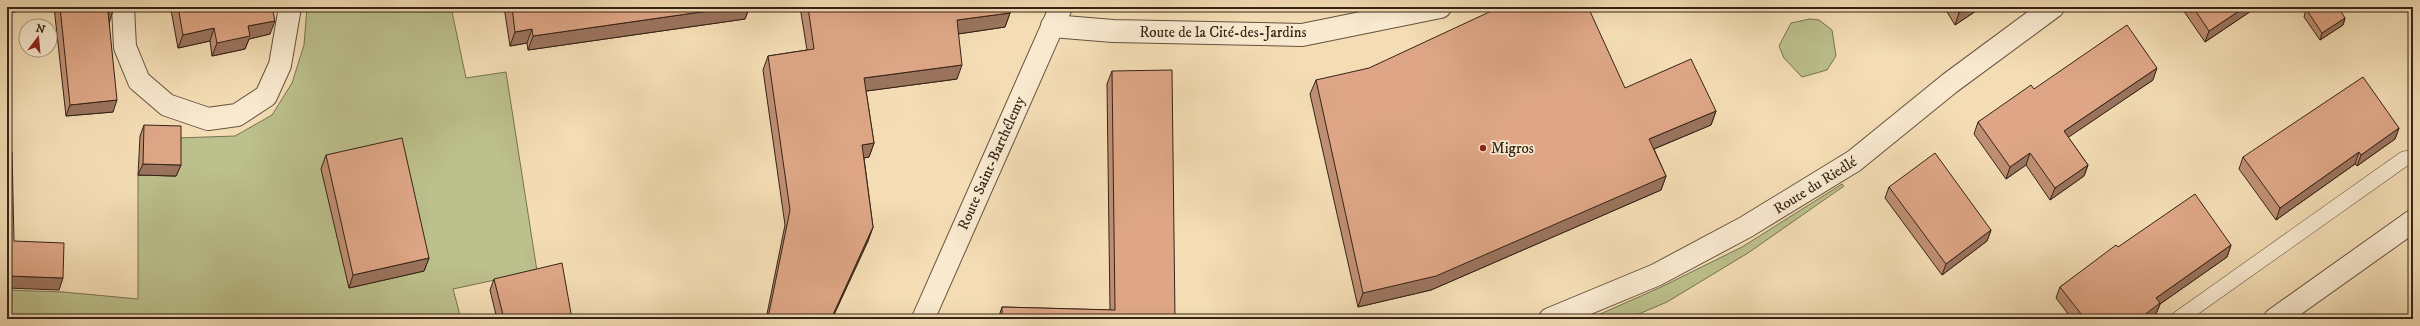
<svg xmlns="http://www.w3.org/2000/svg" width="2420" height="326" font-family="'IM FELL DW Pica',serif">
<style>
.green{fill:#bcc08c;stroke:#787252}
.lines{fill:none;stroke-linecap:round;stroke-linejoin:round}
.lane-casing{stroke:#65523e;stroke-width:16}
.street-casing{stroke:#65523e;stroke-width:24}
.lane{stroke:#f8e9cf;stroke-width:15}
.street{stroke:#f8e9cf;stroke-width:22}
.wall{fill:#bf8f73;stroke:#352417}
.shaded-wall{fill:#9b745e;stroke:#352417}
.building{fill:#dea686;stroke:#352417}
.poi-dot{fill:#8f2418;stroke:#f8e9cf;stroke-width:1.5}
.labels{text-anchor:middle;stroke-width:3.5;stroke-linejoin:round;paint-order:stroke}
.street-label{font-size:15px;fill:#352417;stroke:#f8e9cf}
.poi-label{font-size:15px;fill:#352417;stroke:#f8e9cf;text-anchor:start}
</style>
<rect width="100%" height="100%" fill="#f4ddb5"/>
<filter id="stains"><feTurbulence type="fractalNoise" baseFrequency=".005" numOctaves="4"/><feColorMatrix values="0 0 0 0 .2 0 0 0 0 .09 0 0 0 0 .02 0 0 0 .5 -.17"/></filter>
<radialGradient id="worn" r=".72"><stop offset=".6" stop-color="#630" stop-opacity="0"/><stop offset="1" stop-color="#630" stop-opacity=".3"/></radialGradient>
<g class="green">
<path d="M 307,7 L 451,7 L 466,78 L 506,72 L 537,271 L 453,289 L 461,319 L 7,319 L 7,290 L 63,292 L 138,299 L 138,175 L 176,176 L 177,138 L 235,136 L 272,115 L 292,83 L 304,45 Z"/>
<path d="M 1810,19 L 1819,20 L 1832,30 L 1836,56 L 1827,70 L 1802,77 L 1784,58 L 1779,46 L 1791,23 Z"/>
<path d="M 1842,184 L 1844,186 L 1748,253 L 1667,302 L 1627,319 L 1589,319 L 1659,288 L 1742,247 Z"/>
</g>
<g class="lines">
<defs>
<path id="lane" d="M 2178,319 L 2404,159 L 2413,157"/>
<g id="street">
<path d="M 123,7 L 125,47 L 139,81 L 167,105 L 208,119 L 237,115 L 266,96 L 280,65 L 290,7"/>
<path d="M 1052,26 L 1113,31 L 1302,35 L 1440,7"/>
<path d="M 923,319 L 1061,7"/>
<path d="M 1550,319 L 1656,275 L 1746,227 L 1854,161 L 1950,83 L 2053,7"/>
<path d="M 2275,319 L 2413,221"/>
</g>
</defs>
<use href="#lane" class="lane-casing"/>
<use href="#street" class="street-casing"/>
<use href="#lane" class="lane"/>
<use href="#street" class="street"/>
</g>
<g class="wall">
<path d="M 54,7 L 113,7 L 109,23 L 113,112 L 66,116 Z"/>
<path d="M 172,7 L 272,7 L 270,34 L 249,39 L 245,49 L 212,56 L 210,41 L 178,48 L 171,10 Z"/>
<path d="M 504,7 L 778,7 L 748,11 L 745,19 L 528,50 L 527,43 L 510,46 Z"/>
<path d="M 800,7 L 1011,7 L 1010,13 L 1005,27 L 958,34 L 957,79 L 866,91 L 874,143 L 869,157 L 864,158 L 873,227 L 868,241 L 832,319 L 766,319 L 785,225 L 763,70 L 768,56 L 807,50 Z"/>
<path d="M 1944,7 L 1982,7 L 1955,25 Z"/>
<path d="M 2181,7 L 2255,7 L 2254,9 L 2205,42 Z"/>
<path d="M 2306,9 L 2345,18 L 2343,25 L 2320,40 L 2304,17 Z"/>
<path d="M 1112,71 L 1175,319 L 998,319 L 1002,307 L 1110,310 L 1107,84 Z"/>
<path d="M 1316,80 L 1625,88 L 1716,111 L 1711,125 L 1654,149 L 1666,176 L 1661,190 L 1431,290 L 1358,307 L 1310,94 Z"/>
<path d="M 2153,80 L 2068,137 L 2088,165 L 2084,176 L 2050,200 L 2026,165 L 2006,179 L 1974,134 L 1978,122 L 2034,89 Z"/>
<path d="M 144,125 L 181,165 L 176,176 L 138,175 L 140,136 Z"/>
<path d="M 2399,128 L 2395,139 L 2357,166 L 2355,164 L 2276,220 L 2239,169 L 2243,157 Z"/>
<path d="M 326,155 L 429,258 L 424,271 L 349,288 L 321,169 Z"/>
<path d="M 1889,187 L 1991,230 L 1987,241 L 1942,275 L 1885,198 Z"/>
<path d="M 2231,245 L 2227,257 L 2160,304 L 2156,314 L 2150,319 L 2072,319 L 2056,298 L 2060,287 L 2118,247 Z"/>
<path d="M 494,279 L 572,319 L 497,319 L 490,290 Z"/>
</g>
<g class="shaded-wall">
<path d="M 7,7 L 51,7 L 7,13 Z"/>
<path d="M 736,7 L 778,7 L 748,11 L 745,19 L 528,50 L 533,36 Z"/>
<path d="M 1969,7 L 1982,7 L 1955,25 L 1959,13 Z"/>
<path d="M 2245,7 L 2255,7 L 2254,9 L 2205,42 L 2209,31 Z"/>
<path d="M 113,11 L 109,23 L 108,12 Z"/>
<path d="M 1010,13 L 1005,27 L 951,35 L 957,20 Z"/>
<path d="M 2345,18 L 2343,25 L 2320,40 L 2322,33 Z"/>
<path d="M 275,21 L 270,34 L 249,39 L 245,49 L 212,56 L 217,43 L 248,26 Z"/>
<path d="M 214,28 L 210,41 L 178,48 L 183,35 Z"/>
<path d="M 532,29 L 527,43 L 510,46 L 515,32 Z"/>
<path d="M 962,65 L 957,79 L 859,92 L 864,78 Z"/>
<path d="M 2157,68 L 2153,80 L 2060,143 L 2064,131 Z"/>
<path d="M 117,100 L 113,112 L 66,116 L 70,105 Z"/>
<path d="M 1716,111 L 1711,125 L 1644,153 L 1649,139 Z"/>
<path d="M 2399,128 L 2395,139 L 2357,166 L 2361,155 Z"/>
<path d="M 874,143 L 869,157 L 857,159 L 862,145 Z"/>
<path d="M 2359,152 L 2355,164 L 2276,220 L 2280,208 Z"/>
<path d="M 2030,153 L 2026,165 L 2006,179 L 2010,167 Z"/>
<path d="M 143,164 L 181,165 L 176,176 L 138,175 Z"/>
<path d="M 2088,165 L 2084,176 L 2050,200 L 2055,188 Z"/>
<path d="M 1666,176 L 1661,190 L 1431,290 L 1358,307 L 1363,293 Z"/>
<path d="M 873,227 L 868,241 L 832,319 L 831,319 Z"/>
<path d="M 1991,230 L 1987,241 L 1942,275 L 1946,264 Z"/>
<path d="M 2231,245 L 2227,257 L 2160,304 L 2156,314 L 2150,319 L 2139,319 L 2156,298 Z"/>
<path d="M 429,258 L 424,271 L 349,288 L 353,275 Z"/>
<path d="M 7,276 L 63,278 L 59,290 L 7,288 Z"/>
</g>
<g class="building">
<path d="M 60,7 L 113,7 L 113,11 L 108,12 L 117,100 L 70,105 Z"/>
<path d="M 178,7 L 272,7 L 275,21 L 248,26 L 250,36 L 217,43 L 214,28 L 183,35 Z"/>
<path d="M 512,7 L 736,7 L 533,36 L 532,29 L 515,32 Z"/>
<path d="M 808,7 L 1011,7 L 1010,13 L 957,20 L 962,65 L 864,78 L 874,143 L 862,145 L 873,227 L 831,319 L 769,319 L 768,318 L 790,210 L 768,56 L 814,49 Z"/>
<path d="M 1500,7 L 1588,7 L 1625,88 L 1691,59 L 1716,111 L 1649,139 L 1666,176 L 1436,276 L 1363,293 L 1316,80 L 1369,68 Z"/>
<path d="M 1955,7 L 1969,7 L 1959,13 Z"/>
<path d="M 2193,7 L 2245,7 L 2209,31 Z"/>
<path d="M 2310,7 L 2338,7 L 2345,18 L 2322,33 L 2306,9 Z"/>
<path d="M 2127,25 L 2157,68 L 2064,131 L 2088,165 L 2055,188 L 2030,153 L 2010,167 L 1978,122 L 2031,85 L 2034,89 Z"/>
<path d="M 1172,70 L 1175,319 L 1002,319 L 1002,307 L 1115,310 L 1112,71 Z"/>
<path d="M 2363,77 L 2399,128 L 2361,155 L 2359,152 L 2280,208 L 2243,157 Z"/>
<path d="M 144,125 L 181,126 L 181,165 L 143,164 Z"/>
<path d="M 402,138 L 429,258 L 353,275 L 326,155 Z"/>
<path d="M 7,152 L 12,152 L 14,241 L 64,243 L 63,278 L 7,276 Z"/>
<path d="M 1935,153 L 1991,230 L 1946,264 L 1889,187 Z"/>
<path d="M 2195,194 L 2231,245 L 2156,298 L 2160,303 L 2139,319 L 2085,319 L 2060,287 L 2116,245 L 2118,247 Z"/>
<path d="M 562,263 L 572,319 L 504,319 L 494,279 Z"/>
</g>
<circle class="poi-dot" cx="1483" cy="148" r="4"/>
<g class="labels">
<g class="street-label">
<text x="1223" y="37">Route de la Cité-des-Jardins</text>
<text transform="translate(991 163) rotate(-66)" y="5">Route Saint-Barthélemy</text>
<text transform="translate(1815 185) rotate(-32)" y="5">Route du Riedlé</text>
</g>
<g class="poi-label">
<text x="1491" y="153">Migros</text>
</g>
</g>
<rect width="2420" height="326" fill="none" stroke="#f4ddb5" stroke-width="24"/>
<rect x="8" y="8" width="2404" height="310" fill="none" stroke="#352417" stroke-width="2"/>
<rect x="12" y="12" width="2396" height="302" fill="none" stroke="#352417"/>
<g transform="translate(38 38) rotate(16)"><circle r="19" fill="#f8e9cf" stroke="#aa9a85"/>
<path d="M0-3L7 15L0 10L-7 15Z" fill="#8f2418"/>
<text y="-6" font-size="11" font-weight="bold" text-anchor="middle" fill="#352417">N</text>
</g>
<rect width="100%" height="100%" filter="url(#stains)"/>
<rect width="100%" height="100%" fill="url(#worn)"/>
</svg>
